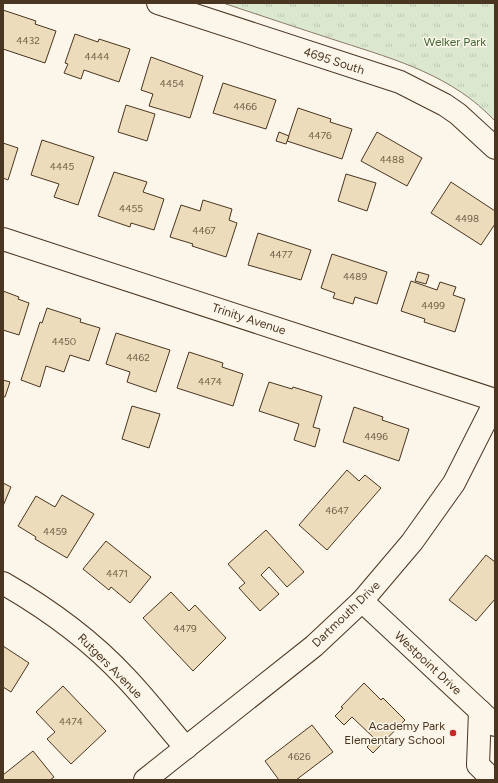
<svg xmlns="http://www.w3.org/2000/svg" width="498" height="783" font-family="Figtree,sans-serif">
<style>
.grass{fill:url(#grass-tufts);stroke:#887966}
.building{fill:#ecdcbc;stroke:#4a3520}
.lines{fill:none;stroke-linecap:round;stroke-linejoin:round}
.minor-casing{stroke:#4a3520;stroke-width:24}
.minor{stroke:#fbf6e9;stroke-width:22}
.poi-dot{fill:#c62828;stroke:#fbf6e9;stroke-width:1.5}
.labels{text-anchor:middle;stroke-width:3;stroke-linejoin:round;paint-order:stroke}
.number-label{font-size:10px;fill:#725f47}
.park-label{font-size:12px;fill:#436837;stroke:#fbf6e9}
.street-label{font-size:12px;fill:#4a3520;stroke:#fbf6e9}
.poi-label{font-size:12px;fill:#4a3520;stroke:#fbf6e9;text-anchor:end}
</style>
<defs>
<pattern id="grass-tufts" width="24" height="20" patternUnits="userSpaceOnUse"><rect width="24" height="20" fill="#dce7d0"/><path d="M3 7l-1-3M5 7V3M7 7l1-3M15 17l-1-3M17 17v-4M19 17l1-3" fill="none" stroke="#bec7b2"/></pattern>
</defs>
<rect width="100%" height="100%" fill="#fbf6e9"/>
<path class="grass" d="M 223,3 L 495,3 L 495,121 C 453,76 397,60 341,42 C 301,29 262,16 223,3 Z"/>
<g class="building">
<path d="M 3,10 L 36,21 L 35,24 L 56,31 L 45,63 L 3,49 Z"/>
<path d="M 75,34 L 98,42 L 99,39 L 130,49 L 119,82 L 84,70 L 81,79 L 64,73 L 68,64 L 65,63 Z"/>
<path d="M 151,57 L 203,76 L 190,118 L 149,106 L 153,94 L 141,90 Z"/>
<path d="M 223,83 L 276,100 L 266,129 L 213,113 Z"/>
<path d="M 126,105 L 155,114 L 147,141 L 118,132 Z"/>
<path d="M 298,108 L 331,119 L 330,122 L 352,129 L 342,159 L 287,141 Z"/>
<path d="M 279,132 L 289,136 L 286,144 L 276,141 Z"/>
<path d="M 377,132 L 422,158 L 407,186 L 361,161 Z"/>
<path d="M 42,140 L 94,157 L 78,205 L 54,197 L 59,184 L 31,175 Z"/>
<path d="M 3,143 L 18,148 L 8,180 L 3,178 Z"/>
<path d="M 114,172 L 147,182 L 143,192 L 164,199 L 154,230 L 131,223 L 130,227 L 98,216 Z"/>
<path d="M 346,174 L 376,183 L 367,211 L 338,201 Z"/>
<path d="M 451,182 L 495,211 L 495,224 L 481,245 L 431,213 Z"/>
<path d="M 203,200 L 232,209 L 229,220 L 237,223 L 226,257 L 192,246 L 193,244 L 170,237 L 181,205 L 200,211 Z"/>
<path d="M 258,233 L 311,250 L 301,280 L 248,265 Z"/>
<path d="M 332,254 L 387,272 L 377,304 L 355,297 L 353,304 L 333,298 L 335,293 L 321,288 Z"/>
<path d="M 418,272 L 429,275 L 426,284 L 415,281 Z"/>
<path d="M 411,281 L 437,290 L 440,282 L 456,287 L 453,295 L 465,299 L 455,332 L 424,322 L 425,319 L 401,311 Z"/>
<path d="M 3,291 L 19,297 L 18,299 L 29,303 L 19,335 L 3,330 Z"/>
<path d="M 47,308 L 81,319 L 80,322 L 100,328 L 89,361 L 70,355 L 64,372 L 46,366 L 40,387 L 21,380 L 40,322 L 42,323 Z"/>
<path d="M 116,333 L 170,350 L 156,392 L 127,382 L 130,372 L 106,364 Z"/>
<path d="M 189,352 L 223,363 L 222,367 L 243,374 L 233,406 L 177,388 Z"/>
<path d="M 3,380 L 10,382 L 5,397 L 3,397 Z"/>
<path d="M 269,382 L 292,389 L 293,387 L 322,396 L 313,427 L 320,429 L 315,447 L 294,440 L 299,424 L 259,411 Z"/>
<path d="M 132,406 L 160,414 L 149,448 L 122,439 Z"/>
<path d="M 354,407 L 383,417 L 382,420 L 409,429 L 399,461 L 343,442 Z"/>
<path d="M 347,470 L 359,481 L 365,475 L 381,488 L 327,550 L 299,525 Z"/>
<path d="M 3,483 L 11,487 L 3,506 Z"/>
<path d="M 62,495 L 94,514 L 67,558 L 35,539 L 36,537 L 18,526 L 36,496 L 55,507 Z"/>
<path d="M 266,530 L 304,572 L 287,587 L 269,567 L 261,575 L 279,594 L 260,611 L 239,588 L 245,583 L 228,564 Z"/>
<path d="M 106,541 L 151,577 L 130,603 L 111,587 L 109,590 L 83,569 Z"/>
<path d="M 486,555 L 495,562 L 495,599 L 476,621 L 449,600 Z"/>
<path d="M 171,592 L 189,611 L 195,605 L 226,638 L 193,671 L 143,618 Z"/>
<path d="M 3,646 L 29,663 L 11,692 L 3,687 Z"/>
<path d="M 364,683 L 381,700 L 383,698 L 405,720 L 373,753 L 367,747 L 375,739 L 352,717 L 344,725 L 335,716 L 343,708 L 341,707 Z"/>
<path d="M 63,686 L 106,731 L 71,764 L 47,739 L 55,732 L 36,712 Z"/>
<path d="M 312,725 L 333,752 L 296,780 L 279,780 L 265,761 Z"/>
<path d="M 33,751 L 54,777 L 50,780 L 3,780 L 3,775 Z"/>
</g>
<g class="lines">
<defs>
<g id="minor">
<path d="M 158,3 L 400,82 L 445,105 L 458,114 L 495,148"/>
<path d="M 3,239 L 495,400"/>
<path d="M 3,583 C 48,609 91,640 126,678 C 147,700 166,725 186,748"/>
<path d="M 362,601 L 495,725"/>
<path d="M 480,711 L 478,765 L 493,780"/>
<path d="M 145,780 L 314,646 L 362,601 L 412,542 L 454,483 L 495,402"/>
</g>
</defs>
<use href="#minor" class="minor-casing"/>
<use href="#minor" class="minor"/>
</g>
<circle class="poi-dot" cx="453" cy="733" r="4"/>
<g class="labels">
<g class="number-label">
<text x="28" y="44">4432</text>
<text x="97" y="60">4444</text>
<text x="172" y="87">4454</text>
<text x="245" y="110">4466</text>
<text x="320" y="139">4476</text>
<text x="392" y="163">4488</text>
<text x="62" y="170">4445</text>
<text x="131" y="212">4455</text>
<text x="467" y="222">4498</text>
<text x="204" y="234">4467</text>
<text x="281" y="258">4477</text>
<text x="355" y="280">4489</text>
<text x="433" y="309">4499</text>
<text x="64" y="345">4450</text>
<text x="138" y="361">4462</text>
<text x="210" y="385">4474</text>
<text x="376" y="440">4496</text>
<text x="337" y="514">4647</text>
<text x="55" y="535">4459</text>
<text x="117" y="577">4471</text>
<text x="185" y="632">4479</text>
<text x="71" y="725">4474</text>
<text x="299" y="760">4626</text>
</g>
<g class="park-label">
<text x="455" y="46">Welker Park</text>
</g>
<g class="street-label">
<text transform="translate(334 61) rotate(18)" y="4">4695 South</text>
<text transform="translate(249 319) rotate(18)" y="4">Trinity Avenue</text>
<text transform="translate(346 614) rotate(-44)" y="4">Dartmouth Drive</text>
<text transform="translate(428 663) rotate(43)" y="4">Westpoint Drive</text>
<text transform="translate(110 666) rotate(45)" y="4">Rutgers Avenue</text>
</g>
<g class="poi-label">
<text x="445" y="730">Academy Park<tspan x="445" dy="14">Elementary School</tspan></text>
</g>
</g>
<rect width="498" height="783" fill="none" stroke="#4a3520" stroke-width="8"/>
</svg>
